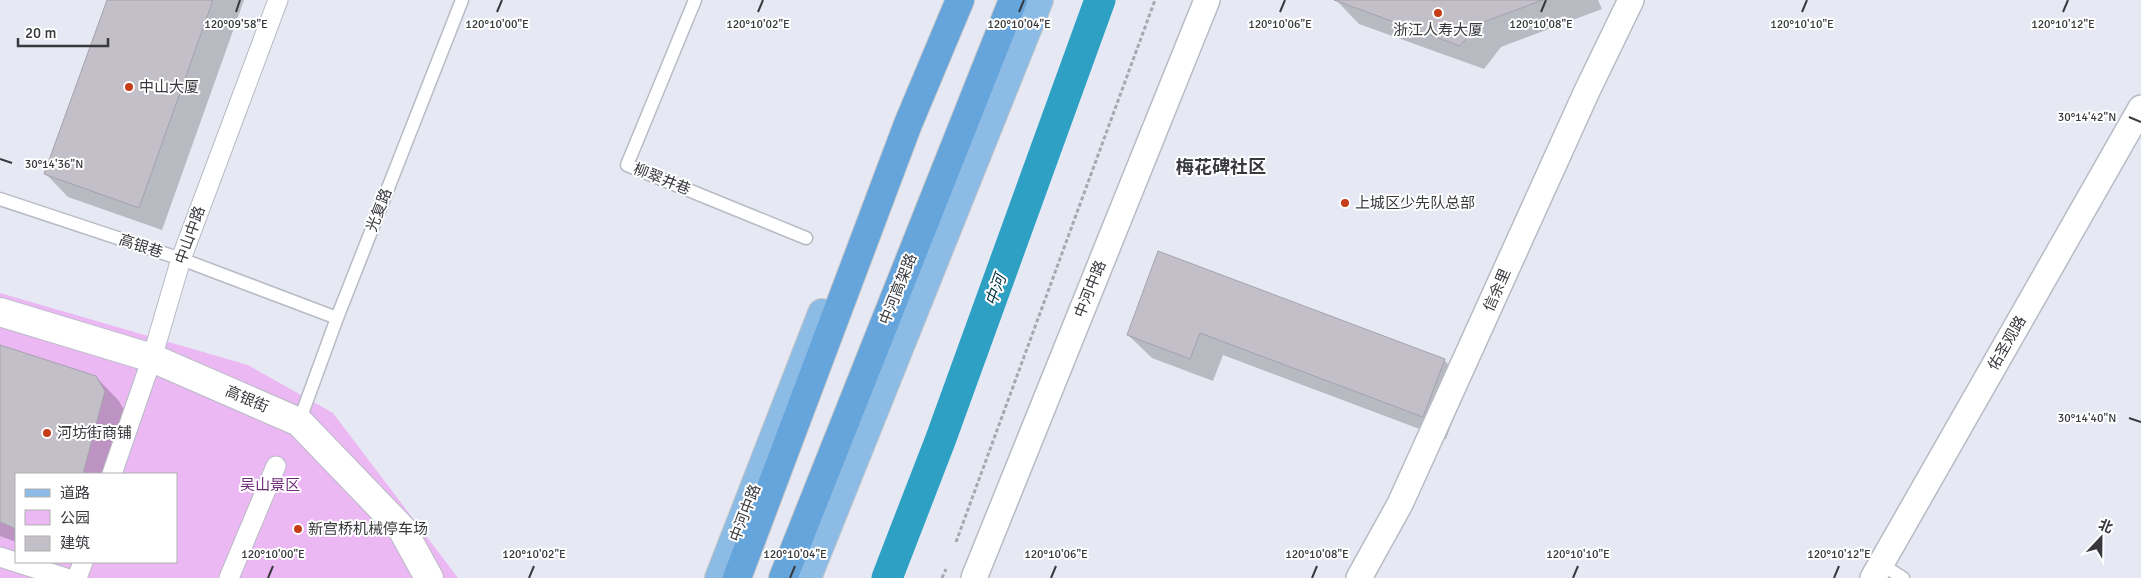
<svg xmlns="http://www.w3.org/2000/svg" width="2141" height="578" font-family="Signika,'Noto Sans SC',sans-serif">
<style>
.green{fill:#ecb8f4;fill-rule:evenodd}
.shadow{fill:#0003}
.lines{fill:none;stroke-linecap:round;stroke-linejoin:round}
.canal{stroke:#2ea0c4;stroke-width:31}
.building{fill:#c2bfc9;stroke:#a4a2ac}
.service-casing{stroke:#b8bbc5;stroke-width:15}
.pedestrian-casing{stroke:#b8bbc5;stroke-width:21}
.minor-casing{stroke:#b8bbc5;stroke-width:28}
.tertiary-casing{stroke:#b8bbc5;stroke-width:30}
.primary-casing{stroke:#c7c8c9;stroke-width:30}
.trunk-casing{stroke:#c7c8c9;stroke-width:30}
.path{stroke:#a5a8af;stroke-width:3;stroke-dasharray:4 2.5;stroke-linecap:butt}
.service{stroke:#fff;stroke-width:12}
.pedestrian{stroke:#fff;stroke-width:19}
.minor{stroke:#fff;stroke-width:25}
.tertiary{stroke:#fff;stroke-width:28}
.primary{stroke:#8cbbe5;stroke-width:28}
.trunk{stroke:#66a4dc;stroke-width:28}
.ticks{fill:none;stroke:#37393d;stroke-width:2}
.poi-dot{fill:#c63d19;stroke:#fff;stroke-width:2}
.labels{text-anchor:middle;stroke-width:4;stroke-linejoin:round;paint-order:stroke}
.poi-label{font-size:15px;fill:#37393d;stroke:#fff;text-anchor:start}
.street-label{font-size:15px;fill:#37393d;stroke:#fff}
.park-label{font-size:15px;fill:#6d2a78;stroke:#fff}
.water-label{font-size:16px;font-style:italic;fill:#013444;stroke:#fff}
.quarter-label{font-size:18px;font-weight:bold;fill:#37393d;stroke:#fff}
.ticks-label{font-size:12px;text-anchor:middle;fill:#37393d;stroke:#fff;stroke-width:4;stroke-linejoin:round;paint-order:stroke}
</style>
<rect width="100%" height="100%" fill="#e6e9f3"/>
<path class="green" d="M 0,293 L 248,365 L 333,413 L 458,578 L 0,578 ZM 16,474 L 176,474 L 176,562 L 16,562 Z"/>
<g class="shadow">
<path d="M 108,0 L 244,0 L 162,230 L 68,197 L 45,173 Z"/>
<path d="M 1336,0 L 1598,0 L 1602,9 L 1501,47 L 1484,69 L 1359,24 Z"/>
<path d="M 1159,253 L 1444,360 L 1467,383 L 1446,439 L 1223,355 L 1213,381 L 1152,358 L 1128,335 Z"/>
<path d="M 0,346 L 96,377 L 119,401 L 127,415 L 112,474 L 16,474 L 16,542 L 0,536 Z"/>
</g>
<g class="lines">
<path class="canal" d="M 887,578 L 940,441 L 1100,0"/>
</g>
<g class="building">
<path d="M 107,0 L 213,0 L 139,208 L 44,174 Z"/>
<path d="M 1334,0 L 1543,0 L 1478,24 L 1460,46 Z"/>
<path d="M 1158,251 L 1445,359 L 1423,417 L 1200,333 L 1190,359 L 1127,335 Z"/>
<path d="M 0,345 L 96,376 L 105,391 L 83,474 L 16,474 L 16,529 L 0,522 Z"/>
</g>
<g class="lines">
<defs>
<g id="service">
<path d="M 695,0 L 627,165 L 806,238"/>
<path d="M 0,199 L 181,259 L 337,318"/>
<path d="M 299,422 L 337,318 L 462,0"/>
<path d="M 1881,564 L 1903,578"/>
</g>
<g id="pedestrian">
<path d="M 112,474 L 152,358 L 181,259 L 278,0"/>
<path d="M 0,557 L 66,578"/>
<path d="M 77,578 L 83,562"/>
<path d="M 229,578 L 276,466"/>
</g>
<g id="minor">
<path d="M 974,578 L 1207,0"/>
<path d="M 1359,578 L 1400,504 L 1587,91 L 1631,0"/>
<path d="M 1873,578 L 2141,108"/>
</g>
<path id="tertiary" d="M 0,312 L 152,358 L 299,422 L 402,529 L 429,578"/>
<g id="primary">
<path d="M 719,578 L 822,313"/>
<path d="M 807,578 L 1039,0"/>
</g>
<g id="trunk">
<path d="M 737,578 L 908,124 L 960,0"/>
<path d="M 783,578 L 1013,0"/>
</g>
</defs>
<use href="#service" class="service-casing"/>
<use href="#pedestrian" class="pedestrian-casing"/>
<use href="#minor" class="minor-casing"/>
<use href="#tertiary" class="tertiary-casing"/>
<use href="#primary" class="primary-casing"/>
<use href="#trunk" class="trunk-casing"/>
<g class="path">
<path d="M 956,542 L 1155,0"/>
<path d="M 942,578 L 946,569"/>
</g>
<use href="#service" class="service"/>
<use href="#pedestrian" class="pedestrian"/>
<use href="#minor" class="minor"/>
<use href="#tertiary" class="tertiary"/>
<use href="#primary" class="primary"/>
<use href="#trunk" class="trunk"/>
</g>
<path class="ticks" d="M 236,12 L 240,0M 497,12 L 502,0M 758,12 L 763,0M 1019,12 L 1024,0M 1280,12 L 1285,0M 1541,12 L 1546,0M 1802,12 L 1807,0M 2063,12 L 2068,0M 2129,117 L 2141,122M 0,159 L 12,163M 2129,418 L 2141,422M 268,578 L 273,566M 529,578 L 534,566M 790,578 L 795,566M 1051,578 L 1056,566M 1312,578 L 1317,566M 1573,578 L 1578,566M 1834,578 L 1839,566"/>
<g class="poi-dot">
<circle cx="1438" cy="13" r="5"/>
<circle cx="129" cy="87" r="5"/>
<circle cx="1345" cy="203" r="5"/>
<circle cx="47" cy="433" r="5"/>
<circle cx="298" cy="529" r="5"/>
</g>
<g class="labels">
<g class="poi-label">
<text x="1438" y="35" text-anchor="middle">浙江人寿大厦</text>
<text x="139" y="92">中山大厦</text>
<text x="1355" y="208">上城区少先队总部</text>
<text x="57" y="438">河坊街商铺</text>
<text x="308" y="534">新宫桥机械停车场</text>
</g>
<g class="street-label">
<text transform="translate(662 179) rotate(22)" y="5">柳翠井巷</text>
<text transform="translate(379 210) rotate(-69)" y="5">光复路</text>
<text transform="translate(190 235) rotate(-70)" y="5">中山中路</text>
<text transform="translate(141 246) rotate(18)" y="5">高银巷</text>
<text transform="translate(898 289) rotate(-68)" y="5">中河高架路</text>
<text transform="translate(1090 289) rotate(-68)" y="5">中河中路</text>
<text transform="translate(1497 290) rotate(-66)" y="5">信余里</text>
<text transform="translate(2007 343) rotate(-60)" y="5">佑圣观路</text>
<text transform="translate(247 399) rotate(23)" y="5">高银街</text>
<text transform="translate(745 513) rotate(-69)" y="5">中河中路</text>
</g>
<g class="park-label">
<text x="270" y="490">吴山景区</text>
</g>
<g class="water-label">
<text transform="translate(995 290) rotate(-70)" y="6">中河</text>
</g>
<g class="quarter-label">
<text x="1221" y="173">梅花碑社区</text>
</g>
</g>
<g class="ticks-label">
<text x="758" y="28">120°10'02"E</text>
<text x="2063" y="28">120°10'12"E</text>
<text x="236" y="28">120°09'58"E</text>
<text x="497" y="28">120°10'00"E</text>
<text x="1019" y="28">120°10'04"E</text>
<text x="1280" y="28">120°10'06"E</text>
<text x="1541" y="28">120°10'08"E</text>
<text x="1802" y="28">120°10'10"E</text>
<text x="2087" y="121">30°14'42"N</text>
<text x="54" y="168">30°14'36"N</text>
<text x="2087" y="422">30°14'40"N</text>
<text x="273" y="558">120°10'00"E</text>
<text x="534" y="558">120°10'02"E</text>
<text x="795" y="558">120°10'04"E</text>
<text x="1056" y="558">120°10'06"E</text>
<text x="1317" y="558">120°10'08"E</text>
<text x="1578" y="558">120°10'10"E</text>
<text x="1839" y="558">120°10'12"E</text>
</g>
<rect x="15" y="473" width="162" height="90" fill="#ffffff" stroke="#afb0b1"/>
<rect x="25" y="489" width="25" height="8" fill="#8cbbe5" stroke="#afb0b1"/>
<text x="60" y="498" font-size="15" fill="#37393d">道路</text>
<rect x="25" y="510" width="25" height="15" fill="#ecb8f4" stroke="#afb0b1"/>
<text x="60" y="523" font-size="15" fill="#37393d">公园</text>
<rect x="25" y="536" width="25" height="15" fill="#c2bfc9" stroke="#afb0b1"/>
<text x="60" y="548" font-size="15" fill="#37393d">建筑</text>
<g transform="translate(2101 538) rotate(22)" stroke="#ffffff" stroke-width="4" paint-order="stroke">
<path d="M0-4L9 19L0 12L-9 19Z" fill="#37393d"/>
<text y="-8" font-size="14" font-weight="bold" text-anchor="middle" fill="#37393d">北</text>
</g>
<path d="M18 38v8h90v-8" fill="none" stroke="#37393d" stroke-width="2.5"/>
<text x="25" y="38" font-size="15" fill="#37393d" stroke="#ffffff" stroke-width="4" paint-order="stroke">20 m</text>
</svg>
